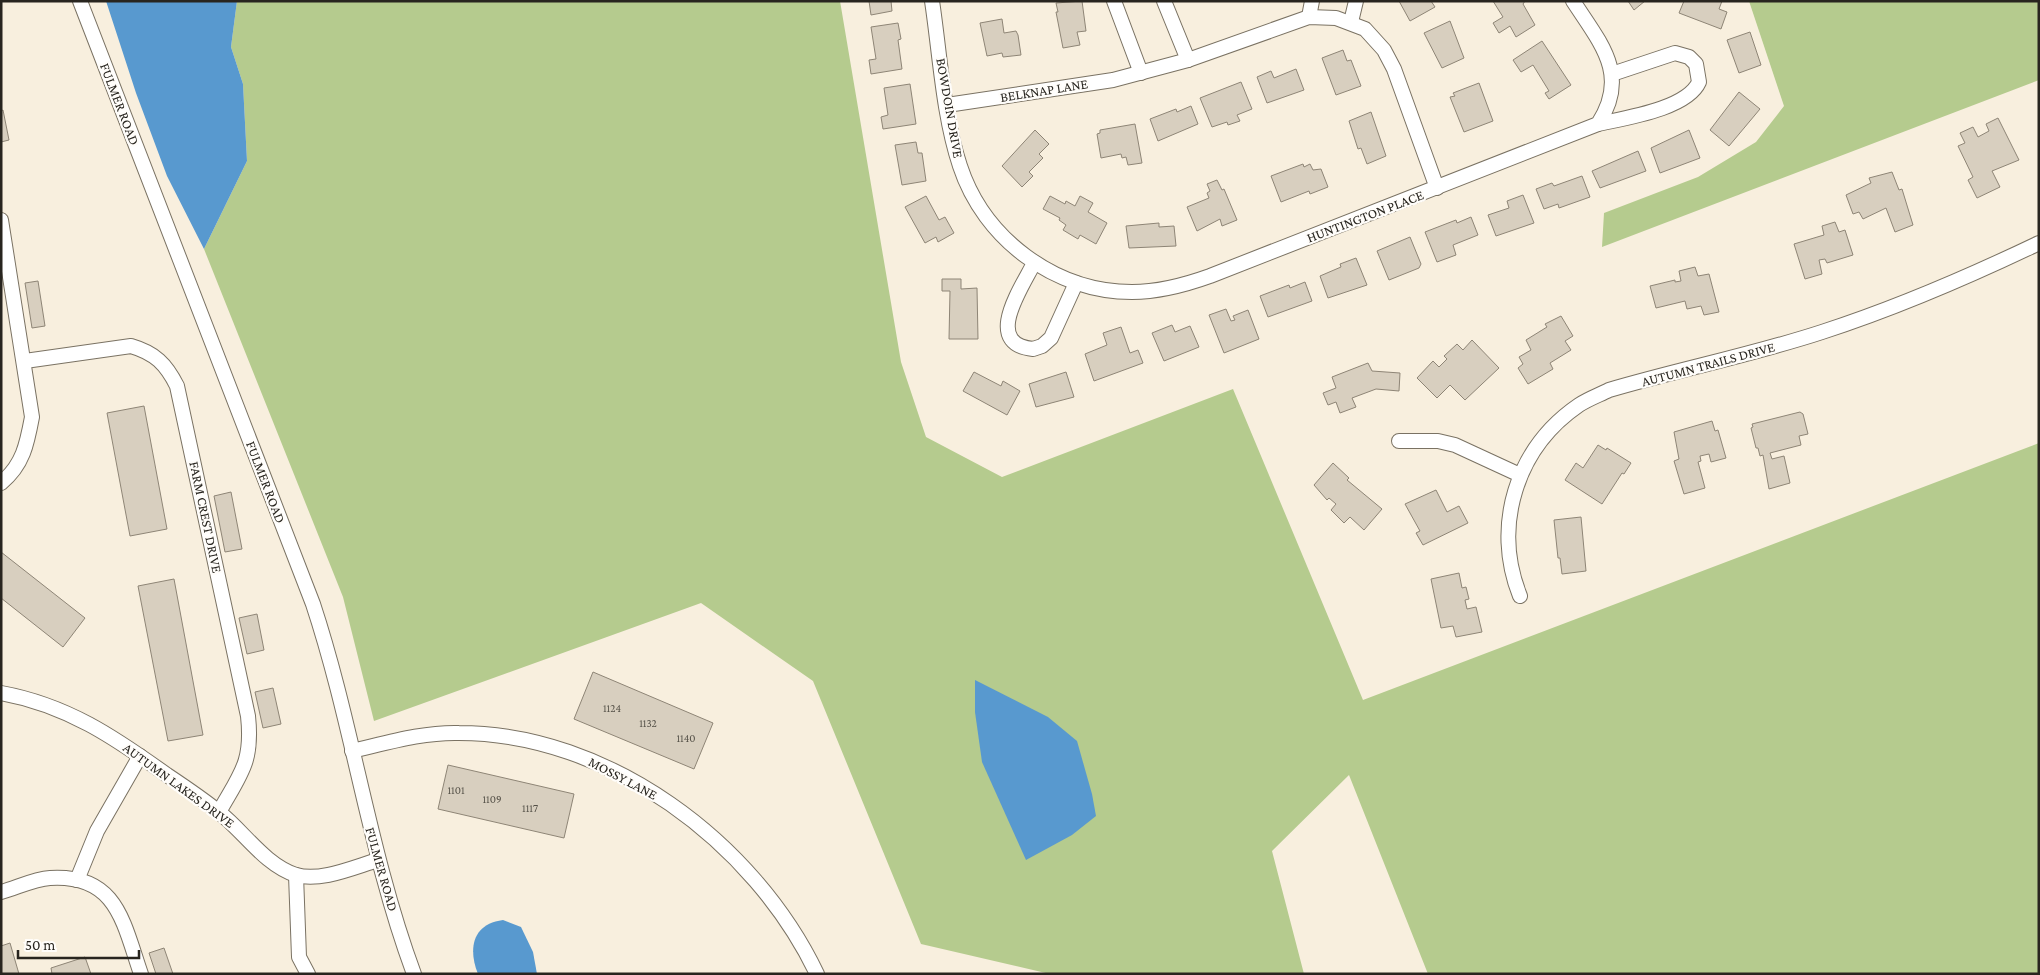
<svg xmlns="http://www.w3.org/2000/svg" width="2040" height="975" font-family="'Crimson Pro',serif">
<style>
.green{fill:#b5cb8e}
.water{fill:#5899cf}
.building{fill:#d8cfbf;stroke:#8e8576}
.lines{fill:none;stroke-linecap:round;stroke-linejoin:round}
.minor-casing{stroke:#7a7263;stroke-width:16}
.minor{stroke:#fff;stroke-width:14}
.labels{text-anchor:middle;stroke-width:4.5;stroke-linejoin:round;paint-order:stroke}
.number-label{font-size:11px;fill:#545047}
.street-label{font-size:14px;fill:#28251f;stroke:#fffdfa}
</style>
<rect width="100%" height="100%" fill="#f8efde"/>
<g class="green">
<path d="M 237,1 L 840,1 L 901,362 L 926,437 L 1002,477 L 1233,389 L 1363,700 L 2039,443 L 2039,974 L 1428,974 L 1349,775 L 1272,851 L 1304,974 L 1050,974 L 921,944 L 813,681 L 701,603 L 374,721 L 343,597 L 204,249 L 247,161 L 243,84 L 231,47 Z"/>
<path d="M 1749,1 L 2039,1 L 2039,80 L 1602,247 L 1604,213 L 1698,177 L 1756,142 L 1784,106 Z"/>
</g>
<g class="water">
<path d="M 106,1 L 237,1 L 231,47 L 243,84 L 247,161 L 204,249 L 167,176 L 136,93 Z"/>
<path d="M 975,680 L 1048,717 L 1077,741 L 1092,794 L 1096,816 L 1072,835 L 1026,860 L 982,762 L 975,712 Z"/>
<path d="M 503,920 L 521,927 L 533,952 L 537,974 L 478,974 C 468,949 472,924 503,920 Z"/>
</g>
<g class="building">
<path d="M 869,1 L 891,1 L 892,11 L 871,15 Z"/>
<path d="M 1082,1 L 1086,31 L 1077,32 L 1080,45 L 1063,48 L 1056,12 L 1058,12 L 1056,3 Z"/>
<path d="M 1399,1 L 1431,1 L 1435,7 L 1410,21 Z"/>
<path d="M 1493,1 L 1525,1 L 1523,4 L 1535,25 L 1516,37 L 1510,26 L 1499,33 L 1493,23 L 1503,17 Z"/>
<path d="M 1628,1 L 1645,1 L 1634,10 Z"/>
<path d="M 1684,1 L 1722,1 L 1719,9 L 1727,12 L 1721,29 L 1679,13 Z"/>
<path d="M 1002,19 L 1004,33 L 1016,31 L 1018,35 L 1021,55 L 1003,57 L 1002,53 L 987,56 L 980,23 Z"/>
<path d="M 1450,21 L 1464,58 L 1442,68 L 1424,33 Z"/>
<path d="M 898,23 L 901,39 L 898,40 L 902,69 L 871,74 L 869,60 L 876,59 L 871,27 Z"/>
<path d="M 1750,32 L 1761,65 L 1739,73 L 1727,40 Z"/>
<path d="M 1542,41 L 1571,85 L 1549,99 L 1545,93 L 1549,91 L 1533,65 L 1521,72 L 1513,60 Z"/>
<path d="M 1343,50 L 1347,61 L 1351,60 L 1361,86 L 1336,95 L 1322,58 Z"/>
<path d="M 1296,69 L 1304,90 L 1267,103 L 1257,77 L 1271,71 L 1274,78 Z"/>
<path d="M 1241,82 L 1252,109 L 1237,115 L 1240,121 L 1228,125 L 1227,122 L 1212,127 L 1200,98 Z"/>
<path d="M 1479,83 L 1493,121 L 1464,132 L 1450,97 L 1455,96 L 1453,93 Z"/>
<path d="M 910,84 L 916,124 L 883,129 L 881,117 L 888,115 L 884,88 Z"/>
<path d="M 1739,92 L 1760,109 L 1729,146 L 1710,130 Z"/>
<path d="M 1191,106 L 1198,124 L 1158,141 L 1150,119 L 1176,109 L 1177,112 Z"/>
<path d="M 3,110 L 9,140 L 1,142 L 1,111 Z"/>
<path d="M 1371,112 L 1386,156 L 1367,164 L 1361,148 L 1358,149 L 1349,121 Z"/>
<path d="M 1998,118 L 2019,160 L 1992,171 L 2000,187 L 1977,198 L 1968,180 L 1973,177 L 1958,146 L 1965,143 L 1960,133 L 1973,127 L 1978,137 L 1989,131 L 1986,124 Z"/>
<path d="M 1135,124 L 1142,163 L 1128,165 L 1126,157 L 1122,158 L 1121,154 L 1101,158 L 1097,134 L 1100,133 L 1100,130 Z"/>
<path d="M 1035,130 L 1049,144 L 1039,154 L 1043,158 L 1029,172 L 1033,176 L 1022,187 L 1002,166 Z"/>
<path d="M 1689,130 L 1700,158 L 1660,173 L 1651,148 Z"/>
<path d="M 916,142 L 918,153 L 922,153 L 926,181 L 902,185 L 895,145 Z"/>
<path d="M 1638,151 L 1646,171 L 1600,188 L 1592,171 Z"/>
<path d="M 1303,164 L 1304,167 L 1310,164 L 1313,170 L 1321,169 L 1328,187 L 1310,194 L 1309,191 L 1281,202 L 1271,176 Z"/>
<path d="M 1892,172 L 1899,190 L 1902,189 L 1913,225 L 1895,232 L 1886,208 L 1863,219 L 1859,212 L 1853,214 L 1846,195 L 1871,183 L 1869,178 Z"/>
<path d="M 1582,176 L 1590,197 L 1559,208 L 1558,204 L 1544,209 L 1536,189 L 1552,183 L 1554,186 Z"/>
<path d="M 1217,180 L 1222,190 L 1224,189 L 1237,220 L 1222,226 L 1220,219 L 1197,231 L 1187,207 L 1209,198 L 1207,193 L 1210,191 L 1207,184 Z"/>
<path d="M 1523,195 L 1534,223 L 1496,236 L 1488,215 L 1509,208 L 1507,201 Z"/>
<path d="M 926,196 L 939,220 L 945,217 L 954,233 L 938,242 L 936,237 L 925,243 L 905,207 Z"/>
<path d="M 1050,196 L 1065,204 L 1066,201 L 1075,206 L 1080,196 L 1093,203 L 1088,212 L 1107,223 L 1096,244 L 1080,235 L 1078,239 L 1063,230 L 1066,225 L 1059,220 L 1060,218 L 1043,209 Z"/>
<path d="M 1471,217 L 1478,235 L 1453,245 L 1456,255 L 1437,262 L 1425,232 L 1456,220 L 1457,223 Z"/>
<path d="M 1835,222 L 1839,232 L 1845,230 L 1853,255 L 1827,263 L 1825,259 L 1819,260 L 1822,274 L 1805,279 L 1794,244 L 1824,235 L 1822,226 Z"/>
<path d="M 1159,223 L 1159,227 L 1174,226 L 1176,246 L 1129,248 L 1126,226 Z"/>
<path d="M 1410,237 L 1421,264 L 1419,268 L 1389,280 L 1377,251 Z"/>
<path d="M 1356,258 L 1367,285 L 1328,298 L 1320,276 L 1341,267 L 1340,264 Z"/>
<path d="M 1695,267 L 1698,276 L 1709,274 L 1719,312 L 1704,315 L 1701,306 L 1687,309 L 1685,301 L 1656,308 L 1650,286 L 1675,280 L 1675,282 L 1681,281 L 1679,271 Z"/>
<path d="M 942,279 L 961,279 L 961,289 L 977,288 L 978,339 L 949,339 L 950,291 L 942,291 Z"/>
<path d="M 38,281 L 45,326 L 32,328 L 25,283 Z"/>
<path d="M 1305,282 L 1312,301 L 1268,317 L 1260,296 L 1289,285 L 1290,288 Z"/>
<path d="M 1226,309 L 1231,321 L 1235,320 L 1233,316 L 1248,310 L 1259,339 L 1224,353 L 1209,315 Z"/>
<path d="M 1561,316 L 1573,336 L 1565,341 L 1571,350 L 1550,363 L 1553,369 L 1528,384 L 1518,368 L 1523,364 L 1519,357 L 1531,350 L 1526,340 L 1547,327 L 1545,324 Z"/>
<path d="M 1172,325 L 1175,332 L 1190,326 L 1199,347 L 1164,361 L 1152,333 Z"/>
<path d="M 1121,327 L 1130,353 L 1138,350 L 1143,363 L 1094,381 L 1085,354 L 1107,345 L 1103,333 Z"/>
<path d="M 1472,340 L 1499,368 L 1465,400 L 1450,385 L 1437,398 L 1417,378 L 1433,361 L 1439,367 L 1447,359 L 1444,356 L 1457,344 L 1463,350 Z"/>
<path d="M 1368,363 L 1372,371 L 1400,373 L 1399,391 L 1376,389 L 1352,398 L 1356,407 L 1340,413 L 1336,402 L 1328,405 L 1323,393 L 1336,388 L 1332,377 Z"/>
<path d="M 974,372 L 1001,386 L 1003,381 L 1020,391 L 1007,415 L 963,391 Z"/>
<path d="M 1066,372 L 1074,397 L 1036,407 L 1029,384 Z"/>
<path d="M 144,406 L 167,529 L 130,536 L 107,413 Z"/>
<path d="M 1800,412 L 1803,414 L 1808,434 L 1799,436 L 1801,445 L 1770,453 L 1772,459 L 1784,456 L 1790,483 L 1769,489 L 1763,455 L 1760,456 L 1758,448 L 1756,448 L 1751,428 L 1753,427 L 1752,424 Z"/>
<path d="M 1712,421 L 1715,431 L 1718,430 L 1726,458 L 1711,462 L 1709,454 L 1700,456 L 1701,461 L 1698,462 L 1705,488 L 1684,494 L 1674,461 L 1679,459 L 1674,432 Z"/>
<path d="M 1598,445 L 1606,450 L 1607,448 L 1631,463 L 1624,474 L 1622,473 L 1602,504 L 1565,480 L 1576,463 L 1583,468 Z"/>
<path d="M 1333,463 L 1349,478 L 1347,480 L 1382,509 L 1364,530 L 1350,517 L 1344,523 L 1331,510 L 1336,504 L 1329,498 L 1327,500 L 1314,485 Z"/>
<path d="M 1436,490 L 1447,512 L 1459,506 L 1468,523 L 1423,545 L 1416,533 L 1420,531 L 1405,504 Z"/>
<path d="M 231,492 L 242,549 L 225,552 L 214,496 Z"/>
<path d="M 1581,517 L 1586,571 L 1562,574 L 1560,558 L 1558,558 L 1554,520 Z"/>
<path d="M 1,552 L 85,618 L 63,647 L 1,598 Z"/>
<path d="M 1459,573 L 1462,588 L 1466,587 L 1469,599 L 1465,600 L 1467,609 L 1476,607 L 1482,632 L 1456,637 L 1453,626 L 1441,628 L 1431,579 Z"/>
<path d="M 174,579 L 203,735 L 168,741 L 138,586 Z"/>
<path d="M 257,614 L 264,650 L 247,654 L 239,618 Z"/>
<path d="M 593,672 L 713,723 L 694,769 L 574,719 Z"/>
<path d="M 273,688 L 281,724 L 263,728 L 255,692 Z"/>
<path d="M 448,765 L 574,794 L 564,838 L 438,809 Z"/>
<path d="M 10,943 L 19,974 L 1,974 L 1,946 Z"/>
<path d="M 164,948 L 173,974 L 156,974 L 149,953 Z"/>
<path d="M 85,957 L 91,974 L 52,974 L 51,968 Z"/>
</g>
<g class="lines">
<defs>
<g id="minor">
<path d="M 80,1 L 313,604 C 353,725 369,853 414,974"/>
<path d="M 932,1 C 940,54 943,115 960,166 C 984,239 1055,292 1132,292 C 1160,292 1185,285 1210,276 L 1598,124 C 1630,75 1601,44 1573,1"/>
<path d="M 1114,1 L 1141,73"/>
<path d="M 1164,1 L 1188,60"/>
<path d="M 1309,17 L 1312,1"/>
<path d="M 1351,22 L 1356,1"/>
<path d="M 947,105 L 1113,80 L 1188,60 L 1309,17 L 1336,18 L 1365,29 L 1384,50 L 1394,69 L 1437,188"/>
<path d="M 1598,124 C 1625,118 1687,109 1699,82 L 1696,64 L 1689,57 L 1675,53 L 1612,74"/>
<path d="M 1,220 L 32,417 C 27,444 23,465 1,483"/>
<path d="M 1034,263 C 1022,287 982,344 1033,349 L 1042,346 L 1051,338 L 1076,283"/>
<path d="M 25,361 L 131,346 C 155,353 166,364 177,386 L 248,716 C 253,762 241,773 219,812"/>
<path d="M 1399,441 L 1438,441 L 1455,445 L 1520,475"/>
<path d="M 1520,596 C 1492,526 1516,448 1579,405 C 1588,399 1599,395 1609,390 C 1680,369 1752,355 1822,332 C 1896,308 1968,277 2039,243"/>
<path d="M 1,693 C 67,705 114,737 167,775 C 185,787 203,799 220,813 C 244,832 265,865 296,875 C 321,882 354,867 378,860"/>
<path d="M 352,751 C 387,743 423,732 459,733 C 608,733 754,842 817,974"/>
<path d="M 296,875 L 299,957 L 308,974"/>
<path d="M 77,880 L 97,831 L 140,756"/>
<path d="M 1,892 C 16,888 34,879 50,878 C 117,874 123,922 141,974"/>
</g>
</defs>
<use href="#minor" class="minor-casing"/>
<use href="#minor" class="minor"/>
</g>
<g class="labels">
<g class="number-label">
<text x="612" y="712">1124</text>
<text x="648" y="727">1132</text>
<text x="686" y="742">1140</text>
<text x="456" y="794">1101</text>
<text x="492" y="803">1109</text>
<text x="530" y="812">1117</text>
</g>
<g class="street-label">
<text transform="translate(1044 90) rotate(-9)" y="5">BELKNAP LANE</text>
<text transform="translate(120 104) rotate(69)" y="5">FULMER ROAD</text>
<text transform="translate(950 108) rotate(80)" y="5">BOWDOIN DRIVE</text>
<text transform="translate(1365 216) rotate(-21)" y="5">HUNTINGTON PLACE</text>
<text transform="translate(1708 364) rotate(-15)" y="5">AUTUMN TRAILS DRIVE</text>
<text transform="translate(266 482) rotate(69)" y="5">FULMER ROAD</text>
<text transform="translate(206 517) rotate(78)" y="5">FARM CREST DRIVE</text>
<text transform="translate(623 778) rotate(28)" y="5">MOSSY LANE</text>
<text transform="translate(179 785) rotate(36)" y="5">AUTUMN LAKES DRIVE</text>
<text transform="translate(382 869) rotate(74)" y="5">FULMER ROAD</text>
</g>
</g>
<rect width="2040" height="975" fill="none" stroke="#28251f" stroke-width="5"/>
<path d="M18 950v8h121v-8" fill="none" stroke="#28251f" stroke-width="2.5"/>
<text x="25" y="950" font-size="15" fill="#28251f" stroke="#fffdfa" stroke-width="4" paint-order="stroke">50 m</text>
</svg>
